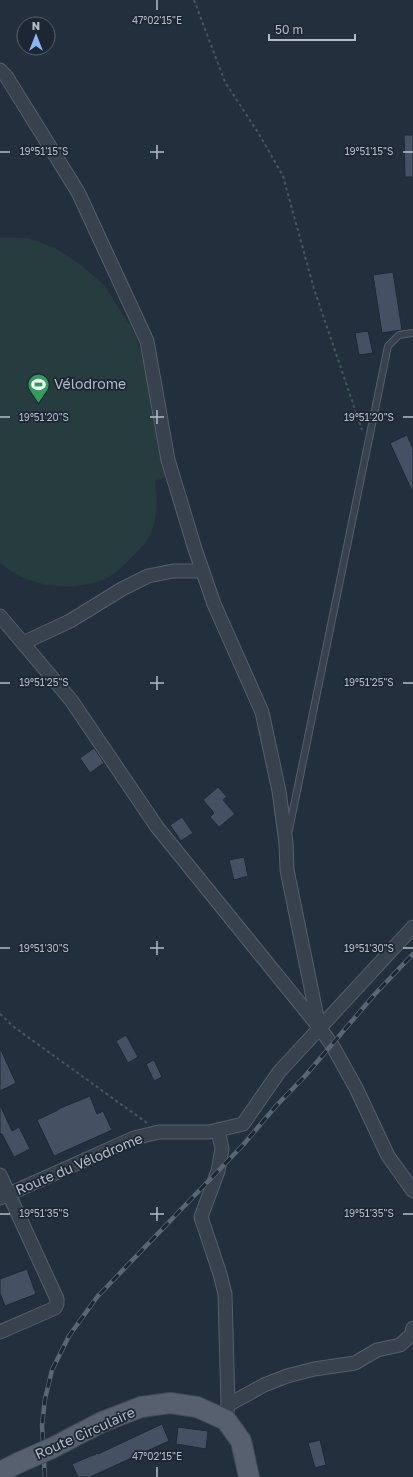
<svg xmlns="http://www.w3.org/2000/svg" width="413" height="1477" font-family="'Golos Text',sans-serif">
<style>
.green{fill:#263c3f}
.building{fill:#455162;stroke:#1f2835}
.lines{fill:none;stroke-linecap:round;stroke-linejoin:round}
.lane-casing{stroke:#565f6c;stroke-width:8}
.street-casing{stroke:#565f6c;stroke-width:15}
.primary-casing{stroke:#414a57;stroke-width:22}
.path{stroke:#44595c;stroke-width:2;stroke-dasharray:3 3;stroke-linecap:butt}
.lane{stroke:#38414e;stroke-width:6}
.street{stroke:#38414e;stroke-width:13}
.primary{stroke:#56606e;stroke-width:20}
.rail-casing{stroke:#5a6575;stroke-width:4.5}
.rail{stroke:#1d2633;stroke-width:3;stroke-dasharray:9;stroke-linecap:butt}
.primary-bridge-casing{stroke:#414a57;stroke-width:22;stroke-linecap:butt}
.primary-bridge{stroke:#56606e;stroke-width:20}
.ticks{fill:none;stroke:#b4bcc9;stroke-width:1.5}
.labels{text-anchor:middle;stroke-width:3.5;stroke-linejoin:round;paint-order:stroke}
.poi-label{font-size:14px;fill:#b4bcc9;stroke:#1d2633;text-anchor:start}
.street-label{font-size:14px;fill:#b4bcc9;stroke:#1d2633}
.ticks-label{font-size:10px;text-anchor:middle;fill:#b4bcc9;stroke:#1d2633;stroke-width:3.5;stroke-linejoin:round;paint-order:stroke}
</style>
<rect width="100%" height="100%" fill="#242f3e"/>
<path class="green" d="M 0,237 L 28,238 L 55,248 L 81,265 L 104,285 L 135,333 L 150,379 L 147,381 L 158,443 L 166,477 L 155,481 C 157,498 158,514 152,530 C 149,540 138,551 130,559 C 124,565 115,574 107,578 C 72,593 29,588 0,563 Z"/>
<g class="building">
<path d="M 404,135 L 413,135 L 413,177 L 405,177 Z"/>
<path d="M 393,272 L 402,330 L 382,333 L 373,275 Z"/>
<path d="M 368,331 L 373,353 L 359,355 L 355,333 Z"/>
<path d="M 407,435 L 413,449 L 413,493 L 390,443 Z"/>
<path d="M 94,748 L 104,763 L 90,773 L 80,758 Z"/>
<path d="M 218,787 L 227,797 L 223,800 L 235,814 L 219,827 L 210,817 L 214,813 L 203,800 Z"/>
<path d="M 182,817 L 193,833 L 181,841 L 170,825 Z"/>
<path d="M 244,857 L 248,876 L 234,880 L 229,860 Z"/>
<path d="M 126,1035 L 138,1057 L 128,1063 L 116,1041 Z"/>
<path d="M 0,1048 L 16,1083 L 0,1091 Z"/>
<path d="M 154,1060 L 162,1077 L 154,1081 L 146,1064 Z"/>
<path d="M 90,1096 L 97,1114 L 103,1111 L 112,1130 L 54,1156 L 37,1120 L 58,1110 L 58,1109 Z"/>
<path d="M 0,1105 L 12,1131 L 19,1127 L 30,1149 L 14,1157 L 2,1134 L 0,1134 Z"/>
<path d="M 27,1269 L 36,1294 L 5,1306 L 0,1293 L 0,1279 Z"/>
<path d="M 162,1424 L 169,1441 L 90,1477 L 78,1477 L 72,1464 L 98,1453 L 98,1454 Z"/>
<path d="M 178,1427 L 208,1431 L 206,1449 L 176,1444 Z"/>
<path d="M 320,1440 L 326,1465 L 315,1468 L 308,1443 Z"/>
</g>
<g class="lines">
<defs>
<path id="lane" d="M 289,830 L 388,346 L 399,335 L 413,333"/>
<g id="street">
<path d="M 0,70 L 6,76 L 78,192 L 147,341 L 168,460 L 195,549 L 214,604 L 262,712 L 279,791 L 286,843 L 287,870 L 319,1027"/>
<path d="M 0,616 L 71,700 L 157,827 L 319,1027 L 332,1045 L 356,1088 L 388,1156 L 413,1191"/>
<path d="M 23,643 L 70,621 L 122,589 L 148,576 L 173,571 L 202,571"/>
<path d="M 218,1130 L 222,1149 L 218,1171 L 201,1217 L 220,1274 L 225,1294 L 228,1405"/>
<path d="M 0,1175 L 57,1299 L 57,1304 L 55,1308 L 0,1332"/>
<path d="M 0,1198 L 134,1138 L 159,1132 L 209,1132 L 243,1124 L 279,1072 L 413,927"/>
<path d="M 227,1412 L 228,1405 L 264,1385 L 287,1376 L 314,1369 L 355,1363 L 377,1350 L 400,1345 L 411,1335 L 413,1328"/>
</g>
<g id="primary">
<path d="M 52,1448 L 102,1422 L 141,1407 L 170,1403 L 197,1407 L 226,1420 L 241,1441 L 249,1477"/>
<path d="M 0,1472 L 18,1463"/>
</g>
</defs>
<use href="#lane" class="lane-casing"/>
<use href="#street" class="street-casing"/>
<use href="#primary" class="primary-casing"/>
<g class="path">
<path d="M 194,0 L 225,82 L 259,134 L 283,176 L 314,289 L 362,430"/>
<path d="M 0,1014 L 14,1027 L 147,1123"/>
</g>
<use href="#lane" class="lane"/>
<use href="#street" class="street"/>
<use href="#primary" class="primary"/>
<defs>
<path id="rail" d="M 45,1477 L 42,1425 L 45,1399 L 52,1370 L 69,1336 L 97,1297 L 243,1145 L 276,1106 L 305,1076 L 375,994 L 413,954"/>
</defs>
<use href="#rail" class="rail-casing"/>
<use href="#rail" class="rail"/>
<defs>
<path id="primary-bridge" d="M 18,1463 L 52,1448"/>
</defs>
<use href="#primary-bridge" class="primary-bridge-casing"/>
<use href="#primary-bridge" class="primary-bridge"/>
</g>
<path class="ticks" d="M 157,0 L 157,10M 157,145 L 157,159M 0,152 L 10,152M 150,152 L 164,152M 403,152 L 413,152M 157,410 L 157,424M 0,417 L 10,417M 150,417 L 164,417M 403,417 L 413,417M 157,676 L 157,690M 0,683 L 10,683M 150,683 L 164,683M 403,683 L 413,683M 157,941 L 157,955M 0,948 L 10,948M 150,948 L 164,948M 403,948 L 413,948M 157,1207 L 157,1221M 0,1214 L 10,1214M 150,1214 L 164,1214M 403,1214 L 413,1214M 157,1467 L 157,1477"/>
<defs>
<symbol id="stadium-pin" viewBox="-11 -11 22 30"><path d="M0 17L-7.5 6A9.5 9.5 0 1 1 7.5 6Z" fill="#2e9e5b" stroke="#1d2633"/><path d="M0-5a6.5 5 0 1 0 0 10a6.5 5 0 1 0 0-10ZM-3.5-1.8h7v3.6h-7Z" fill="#fff"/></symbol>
</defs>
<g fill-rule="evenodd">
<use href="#stadium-pin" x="26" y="372" width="25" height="34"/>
</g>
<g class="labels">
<g class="poi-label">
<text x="54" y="389">Vélodrome</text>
</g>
<g class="street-label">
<text transform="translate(79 1164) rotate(-23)" y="5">Route du Vélodrome</text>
<text transform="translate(85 1433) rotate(-24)" y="5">Route Circulaire</text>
</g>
</g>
<g class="ticks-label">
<text x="157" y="24">47°02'15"E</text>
<text x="44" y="155">19°51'15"S</text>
<text x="369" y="155">19°51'15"S</text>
<text x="44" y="421">19°51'20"S</text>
<text x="369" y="421">19°51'20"S</text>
<text x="44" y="686">19°51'25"S</text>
<text x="369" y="686">19°51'25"S</text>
<text x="44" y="952">19°51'30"S</text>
<text x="369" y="952">19°51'30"S</text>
<text x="44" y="1217">19°51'35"S</text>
<text x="369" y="1217">19°51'35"S</text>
<text x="157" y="1460">47°02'15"E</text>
</g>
<g transform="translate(36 36)"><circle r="19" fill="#1d2633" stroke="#59626f"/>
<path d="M0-3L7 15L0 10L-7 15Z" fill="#8ab4f8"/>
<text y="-6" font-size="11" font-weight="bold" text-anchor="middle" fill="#b4bcc9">N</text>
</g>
<path d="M269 34v6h86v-6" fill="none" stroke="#b4bcc9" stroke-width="2"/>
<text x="275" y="34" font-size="12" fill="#b4bcc9" stroke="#1d2633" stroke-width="3" paint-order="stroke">50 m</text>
</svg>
